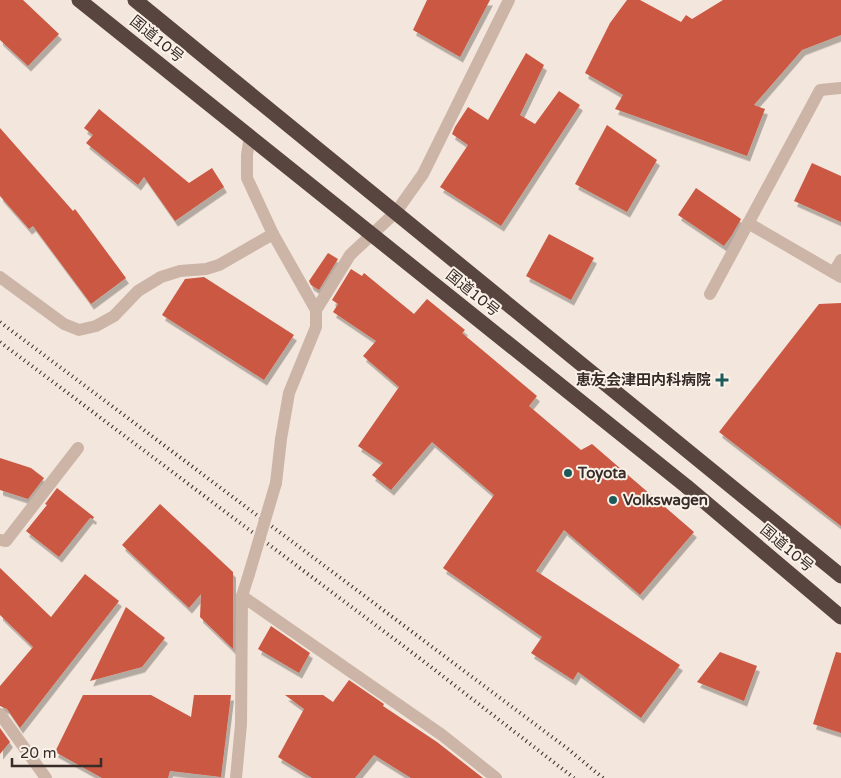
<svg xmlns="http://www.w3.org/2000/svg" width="841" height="778" font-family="'Varela Round','Noto Sans JP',sans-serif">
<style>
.building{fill:#ca5843;filter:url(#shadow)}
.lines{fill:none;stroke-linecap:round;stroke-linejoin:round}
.lane{stroke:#ccb5a7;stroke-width:12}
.street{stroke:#ccb5a7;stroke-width:12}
.highway{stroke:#59453f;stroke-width:15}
.rail{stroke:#382c28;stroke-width:4;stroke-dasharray:1 4;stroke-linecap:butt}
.street-bridge{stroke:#ccb5a7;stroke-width:12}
.poi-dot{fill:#1c5b59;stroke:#faf1e9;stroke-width:2}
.labels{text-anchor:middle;stroke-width:4;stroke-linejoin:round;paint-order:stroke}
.street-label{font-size:15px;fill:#382c28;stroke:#faf1e9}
.poi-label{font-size:15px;font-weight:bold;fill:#382c28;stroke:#faf1e9;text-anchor:start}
</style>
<defs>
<filter id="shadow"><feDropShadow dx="3" dy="5.5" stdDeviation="0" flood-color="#0004"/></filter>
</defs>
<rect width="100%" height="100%" fill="#f3e6dc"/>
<g class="building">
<path d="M 0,0 L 23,0 L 59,34 L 28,66 L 0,40 Z"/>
<path d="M 427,0 L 490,0 L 460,57 L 413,30 Z"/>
<path d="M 627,0 L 640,0 L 681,22 L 686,15 L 692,19 L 723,0 L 841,0 L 841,35 L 802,50 L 754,105 L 765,109 L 747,156 L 615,109 L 623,95 L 585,73 L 610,23 Z"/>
<path d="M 526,53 L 544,65 L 520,115 L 535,124 L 559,91 L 580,105 L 501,226 L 440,187 L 468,145 L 452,134 L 455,127 L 468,107 L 488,120 Z"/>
<path d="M 99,109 L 189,183 L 212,168 L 224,187 L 175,221 L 144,177 L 138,185 L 86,143 L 93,135 L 84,128 Z"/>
<path d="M 607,125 L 657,160 L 627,212 L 575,184 Z"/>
<path d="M 0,128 L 73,211 L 75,209 L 126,278 L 91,304 L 33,226 L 29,229 L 0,196 Z"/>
<path d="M 812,163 L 841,176 L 841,222 L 794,201 Z"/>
<path d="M 696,188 L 741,219 L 732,235 L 724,246 L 678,215 Z"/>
<path d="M 549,234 L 594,258 L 571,300 L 526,276 Z"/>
<path d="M 328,253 L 338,259 L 319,290 L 311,285 L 309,281 Z"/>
<path d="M 351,269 L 362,276 L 364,273 L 414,314 L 427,299 L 465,330 L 462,333 L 537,396 L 529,406 L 581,450 L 592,444 L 694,532 L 640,595 L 564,530 L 536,571 L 680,665 L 641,718 L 578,672 L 573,680 L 531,653 L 542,637 L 443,568 L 494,495 L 432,442 L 391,490 L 372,475 L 383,463 L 358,446 L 399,387 L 363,356 L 376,341 L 333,312 L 338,304 L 332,300 Z"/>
<path d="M 204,277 L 294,335 L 264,380 L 162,315 L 185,279 Z"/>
<path d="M 841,303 L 841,526 L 719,432 L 819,304 Z"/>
<path d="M 0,458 L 31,468 L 44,478 L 28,499 L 0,490 Z"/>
<path d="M 57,488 L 94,517 L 93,519 L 90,518 L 59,557 L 26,531 L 47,505 L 45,504 Z"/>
<path d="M 160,504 L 233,572 L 233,649 L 200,617 L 201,594 L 189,608 L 122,545 Z"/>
<path d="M 0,568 L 51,617 L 85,574 L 119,601 L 20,728 L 7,709 L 0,706 L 0,686 L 33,647 L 0,615 Z"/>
<path d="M 126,607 L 165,638 L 142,667 L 90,681 Z"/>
<path d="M 271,626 L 310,653 L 299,673 L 258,649 Z"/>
<path d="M 720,652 L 757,666 L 744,701 L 697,682 Z"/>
<path d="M 836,652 L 841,653 L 841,733 L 813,724 Z"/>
<path d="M 349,680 L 384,704 L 383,706 L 437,742 L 483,778 L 411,778 L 374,755 L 355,778 L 312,778 L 278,757 L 304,709 L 285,695 L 323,695 L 333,702 Z"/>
<path d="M 83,695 L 151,695 L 191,717 L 194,695 L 231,695 L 221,777 L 170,771 L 168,778 L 102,778 L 55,752 Z"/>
<path d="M 0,728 L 10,742 L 0,754 Z"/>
</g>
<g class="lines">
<path class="lane" d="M 0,540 L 6,541 L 78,448"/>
<g class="street">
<path d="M 250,136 L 247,155 L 247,178 L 273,234 L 316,310"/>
<path d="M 748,223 L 841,277"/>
<path d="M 834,272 L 841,260"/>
<path d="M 0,277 L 64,324 L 79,330 L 96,326 L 114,316 L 138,291 L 161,277 L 180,271 L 206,269 L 219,265 L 273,234"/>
<path d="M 710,294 L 820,90 L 841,88"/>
<path d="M 276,483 L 281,439 L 289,393 L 316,327 L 316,310 L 350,255 L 396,212 L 423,174 L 509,0"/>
<path d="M 242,596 L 442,735 L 496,778"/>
<path d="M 0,714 L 46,778"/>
<path d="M 236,778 L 241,724 L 242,596 L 249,574"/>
</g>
<g class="highway">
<path d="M 79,0 L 686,486 L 841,617"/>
<path d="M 135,0 L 841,576"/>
</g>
<g class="rail">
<path d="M 0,322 L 568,749 L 603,778"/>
<path d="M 0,342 L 422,660 L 574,778"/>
</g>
<path class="street-bridge" d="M 249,574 L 276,483"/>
</g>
<g class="poi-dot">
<path d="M719.5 372.5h5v5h5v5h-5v5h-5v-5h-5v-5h5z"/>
<circle cx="568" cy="473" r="5"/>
<circle cx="613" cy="500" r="5"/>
</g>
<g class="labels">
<g class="street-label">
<text transform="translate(157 39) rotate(39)" y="5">国道10号</text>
<text transform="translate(473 293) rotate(39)" y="5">国道10号</text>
<text transform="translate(787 548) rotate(40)" y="5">国道10号</text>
</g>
<g class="poi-label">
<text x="711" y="385" text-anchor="end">恵友会津田内科病院</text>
<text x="578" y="478">Toyota</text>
<text x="623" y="505">Volkswagen</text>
</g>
</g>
<path d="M12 758v8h89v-8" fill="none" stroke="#382c28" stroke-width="2.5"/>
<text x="20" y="758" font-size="15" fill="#382c28" stroke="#faf1e9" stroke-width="4" paint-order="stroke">20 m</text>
</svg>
